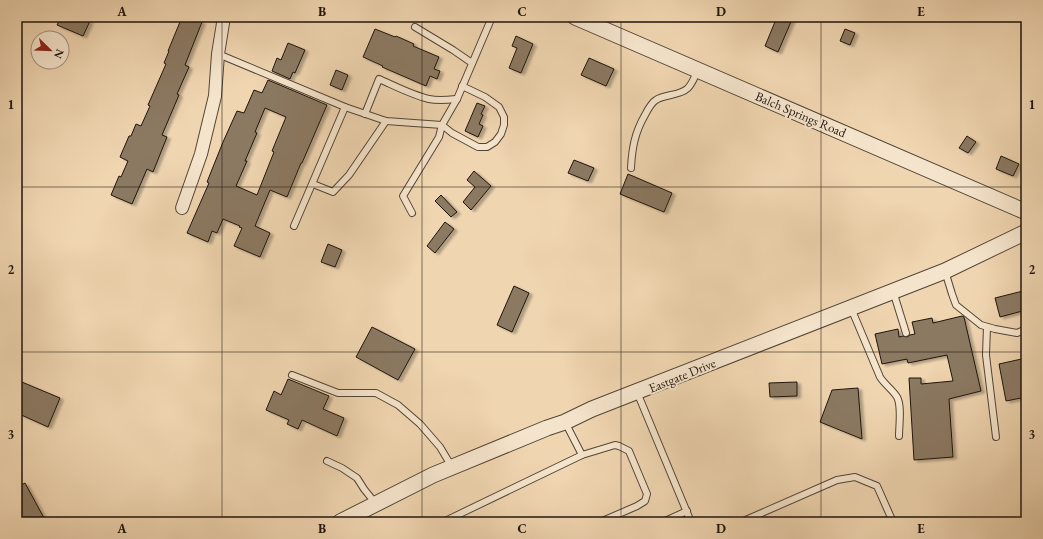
<svg xmlns="http://www.w3.org/2000/svg" width="1043" height="539" font-family="'EB Garamond',serif">
<style>
.building{fill:#8b7962;stroke:#1f150d;fill-rule:evenodd;filter:url(#shadow)}
.lines{fill:none;stroke-linecap:round;stroke-linejoin:round}
.service-casing{stroke:#534536;stroke-width:8}
.minor-casing{stroke:#534536;stroke-width:14}
.tertiary-casing{stroke:#534536;stroke-width:17}
.service{stroke:#f5e4cc;stroke-width:6}
.minor{stroke:#f5e4cc;stroke-width:12}
.tertiary{stroke:#f5e4cc;stroke-width:15}
.grid{fill:none;stroke:#1f150d;stroke-width:1;stroke-opacity:0.55}
.labels{text-anchor:middle;stroke-width:4;stroke-linejoin:round;paint-order:stroke}
.street-label{font-size:13px;fill:#1f150d;stroke:#f5e4cc}
.neatline{fill:none;stroke:#1f150d;stroke-width:1.5}
.grid-label{font-size:13px;text-anchor:middle;font-weight:bold;fill:#1f150d}
</style>
<defs>
<filter id="shadow"><feDropShadow dx="3.5" dy="2" stdDeviation="1" flood-color="#0004"/></filter>
</defs>
<rect width="100%" height="100%" fill="#efd5b0"/>
<filter id="stains"><feTurbulence type="fractalNoise" baseFrequency=".005" numOctaves="4"/><feColorMatrix values="0 0 0 0 .2 0 0 0 0 .09 0 0 0 0 .02 0 0 0 .5 -.17"/></filter>
<radialGradient id="worn" r=".72"><stop offset=".6" stop-color="#630" stop-opacity="0"/><stop offset="1" stop-color="#630" stop-opacity=".3"/></radialGradient>
<g class="building">
<path d="M 61,17 L 80,17 L 90,21 L 83,36 L 57,25 Z"/>
<path d="M 182,17 L 189,17 L 202,22 L 185,65 L 189,67 L 177,94 L 179,95 L 162,135 L 167,137 L 153,172 L 147,169 L 132,204 L 111,195 L 119,176 L 121,177 L 128,161 L 120,157 L 129,136 L 131,136 L 136,124 L 141,126 L 150,106 L 148,105 L 166,64 L 164,63 L 169,51 L 168,51 Z"/>
<path d="M 777,17 L 793,17 L 778,52 L 765,46 Z"/>
<path d="M 375,29 L 395,37 L 396,36 L 414,44 L 413,46 L 439,57 L 434,69 L 440,71 L 437,79 L 430,76 L 426,86 L 382,67 L 383,66 L 363,57 Z"/>
<path d="M 845,29 L 855,33 L 850,45 L 840,41 Z"/>
<path d="M 516,36 L 533,44 L 521,73 L 509,68 L 517,48 L 512,46 Z"/>
<path d="M 288,43 L 305,50 L 295,73 L 293,72 L 290,79 L 272,71 L 277,58 L 281,60 Z"/>
<path d="M 589,58 L 614,69 L 606,86 L 581,75 Z"/>
<path d="M 336,70 L 348,75 L 342,90 L 330,85 Z"/>
<path d="M 268,80 L 327,105 L 302,163 L 301,163 L 287,197 L 270,190 L 255,226 L 270,233 L 260,257 L 234,246 L 242,228 L 239,227 L 240,226 L 223,219 L 217,233 L 212,231 L 208,242 L 187,233 L 209,183 L 207,182 L 223,142 L 237,111 L 244,113 L 254,90 L 262,93 ZM 265,108 L 286,117 L 272,151 L 274,152 L 257,195 L 236,186 L 247,161 L 245,161 L 257,133 L 255,132 Z"/>
<path d="M 477,103 L 485,106 L 481,114 L 483,115 L 479,124 L 483,126 L 478,137 L 465,131 Z"/>
<path d="M 967,136 L 976,142 L 968,153 L 959,148 Z"/>
<path d="M 1001,156 L 1019,164 L 1013,176 L 996,169 Z"/>
<path d="M 574,160 L 594,168 L 588,181 L 568,173 Z"/>
<path d="M 474,171 L 491,186 L 471,210 L 463,202 L 475,187 L 467,180 Z"/>
<path d="M 628,174 L 672,193 L 664,212 L 620,194 Z"/>
<path d="M 441,195 L 457,212 L 451,217 L 435,201 Z"/>
<path d="M 445,222 L 454,229 L 435,253 L 427,246 Z"/>
<path d="M 328,244 L 342,250 L 335,267 L 321,262 Z"/>
<path d="M 514,286 L 529,293 L 512,332 L 497,325 Z"/>
<path d="M 1023,291 L 1026,304 L 1026,310 L 1000,317 L 995,298 Z"/>
<path d="M 962,316 L 964,317 L 981,391 L 949,399 L 953,457 L 914,460 L 909,378 L 921,378 L 921,384 L 953,381 L 947,355 L 908,363 L 907,359 L 882,364 L 875,334 L 898,329 L 899,337 L 903,336 L 907,337 L 910,335 L 915,334 L 912,322 L 932,318 L 933,323 Z"/>
<path d="M 372,327 L 415,349 L 398,380 L 356,357 Z"/>
<path d="M 1026,358 L 1026,397 L 1006,401 L 999,364 Z"/>
<path d="M 288,379 L 329,396 L 323,409 L 344,418 L 337,436 L 302,420 L 298,429 L 287,424 L 289,420 L 266,410 L 274,391 L 281,395 Z"/>
<path d="M 17,380 L 60,398 L 48,427 L 17,413 Z"/>
<path d="M 797,382 L 797,396 L 770,397 L 769,383 Z"/>
<path d="M 858,388 L 862,439 L 820,422 L 832,390 Z"/>
<path d="M 25,483 L 44,518 L 37,522 L 17,522 L 17,487 Z"/>
</g>
<g class="lines">
<defs>
<g id="service">
<path d="M 415,27 L 453,50 L 472,63"/>
<path d="M 218,54 L 345,107 L 386,121 L 442,125 L 452,133 L 478,147 L 487,147 L 495,142 L 501,134 L 504,125 L 504,117 L 499,107 L 485,97 L 462,86"/>
<path d="M 365,114 L 379,79 C 395,86 412,95 429,99 C 438,101 447,100 457,99"/>
<path d="M 631,168 C 632,148 635,132 645,115 C 648,109 651,103 656,100 C 660,97 666,96 671,95 C 690,91 690,87 698,70"/>
<path d="M 313,184 L 333,192 L 349,175 L 386,121"/>
<path d="M 412,213 L 403,196 L 439,137 L 442,125 L 457,99 L 492,17"/>
<path d="M 294,226 L 345,107"/>
<path d="M 945,271 L 952,294 L 956,305 L 981,325 L 995,329 L 1017,333 L 1026,329"/>
<path d="M 893,291 L 906,333"/>
<path d="M 851,308 L 880,377 C 885,385 892,389 897,397 C 902,406 899,426 899,436"/>
<path d="M 987,327 L 986,355 L 996,437"/>
<path d="M 292,375 L 338,393 L 376,393 L 398,405 L 420,424 L 440,447 L 452,467"/>
<path d="M 637,392 L 691,522"/>
<path d="M 565,422 L 582,455"/>
<path d="M 327,461 L 342,468 L 357,478 L 364,489 L 376,504"/>
<path d="M 443,522 L 582,455 L 615,445 L 619,446 L 629,451 L 647,494 L 645,501 L 637,506 L 600,522"/>
<path d="M 663,522 L 687,511"/>
<path d="M 741,522 L 837,480 L 855,477 L 877,486 L 893,522"/>
</g>
<path id="minor" d="M 182,208 L 201,154 L 215,96 L 218,54 L 224,17"/>
<g id="tertiary">
<path d="M 575,17 L 1026,212"/>
<path d="M 340,522 L 433,475 L 547,428 L 565,422 L 592,409 L 945,271 L 1026,232"/>
</g>
</defs>
<use href="#service" class="service-casing"/>
<use href="#minor" class="minor-casing"/>
<use href="#tertiary" class="tertiary-casing"/>
<use href="#service" class="service"/>
<use href="#minor" class="minor"/>
<use href="#tertiary" class="tertiary"/>
</g>
<path class="grid" d="M 222,17 L 222,522M 422,17 L 422,522M 621,17 L 621,522M 821,17 L 821,522M 17,187 L 1026,187M 17,352 L 1026,352"/>
<g class="labels">
<g class="street-label">
<text transform="translate(801 114) rotate(23)" y="5">Balch Springs Road</text>
<text transform="translate(682 375) rotate(-22)" y="5">Eastgate Drive</text>
</g>
</g>
<rect width="1043" height="539" fill="none" stroke="#efd5b0" stroke-width="44"/>
<g transform="translate(50 50) rotate(113)"><circle r="19" fill="#f5e4cc" stroke="#9f9180"/>
<path d="M0-3L7 15L0 10L-7 15Z" fill="#8f2418"/>
<text y="-6" font-size="11" font-weight="bold" text-anchor="middle" fill="#1f150d">N</text>
</g>
<rect x="22" y="22" width="999" height="495" class="neatline"/>
<g class="grid-label">
<text x="122" y="16">A</text>
<text x="322" y="16">B</text>
<text x="522" y="16">C</text>
<text x="721" y="16">D</text>
<text x="921" y="16">E</text>
<text x="11" y="109">1</text>
<text x="1032" y="109">1</text>
<text x="11" y="274">2</text>
<text x="1032" y="274">2</text>
<text x="11" y="439">3</text>
<text x="1032" y="439">3</text>
<text x="122" y="533">A</text>
<text x="322" y="533">B</text>
<text x="522" y="533">C</text>
<text x="721" y="533">D</text>
<text x="921" y="533">E</text>
</g>
<rect width="100%" height="100%" filter="url(#stains)"/>
<rect width="100%" height="100%" fill="url(#worn)"/>
</svg>
